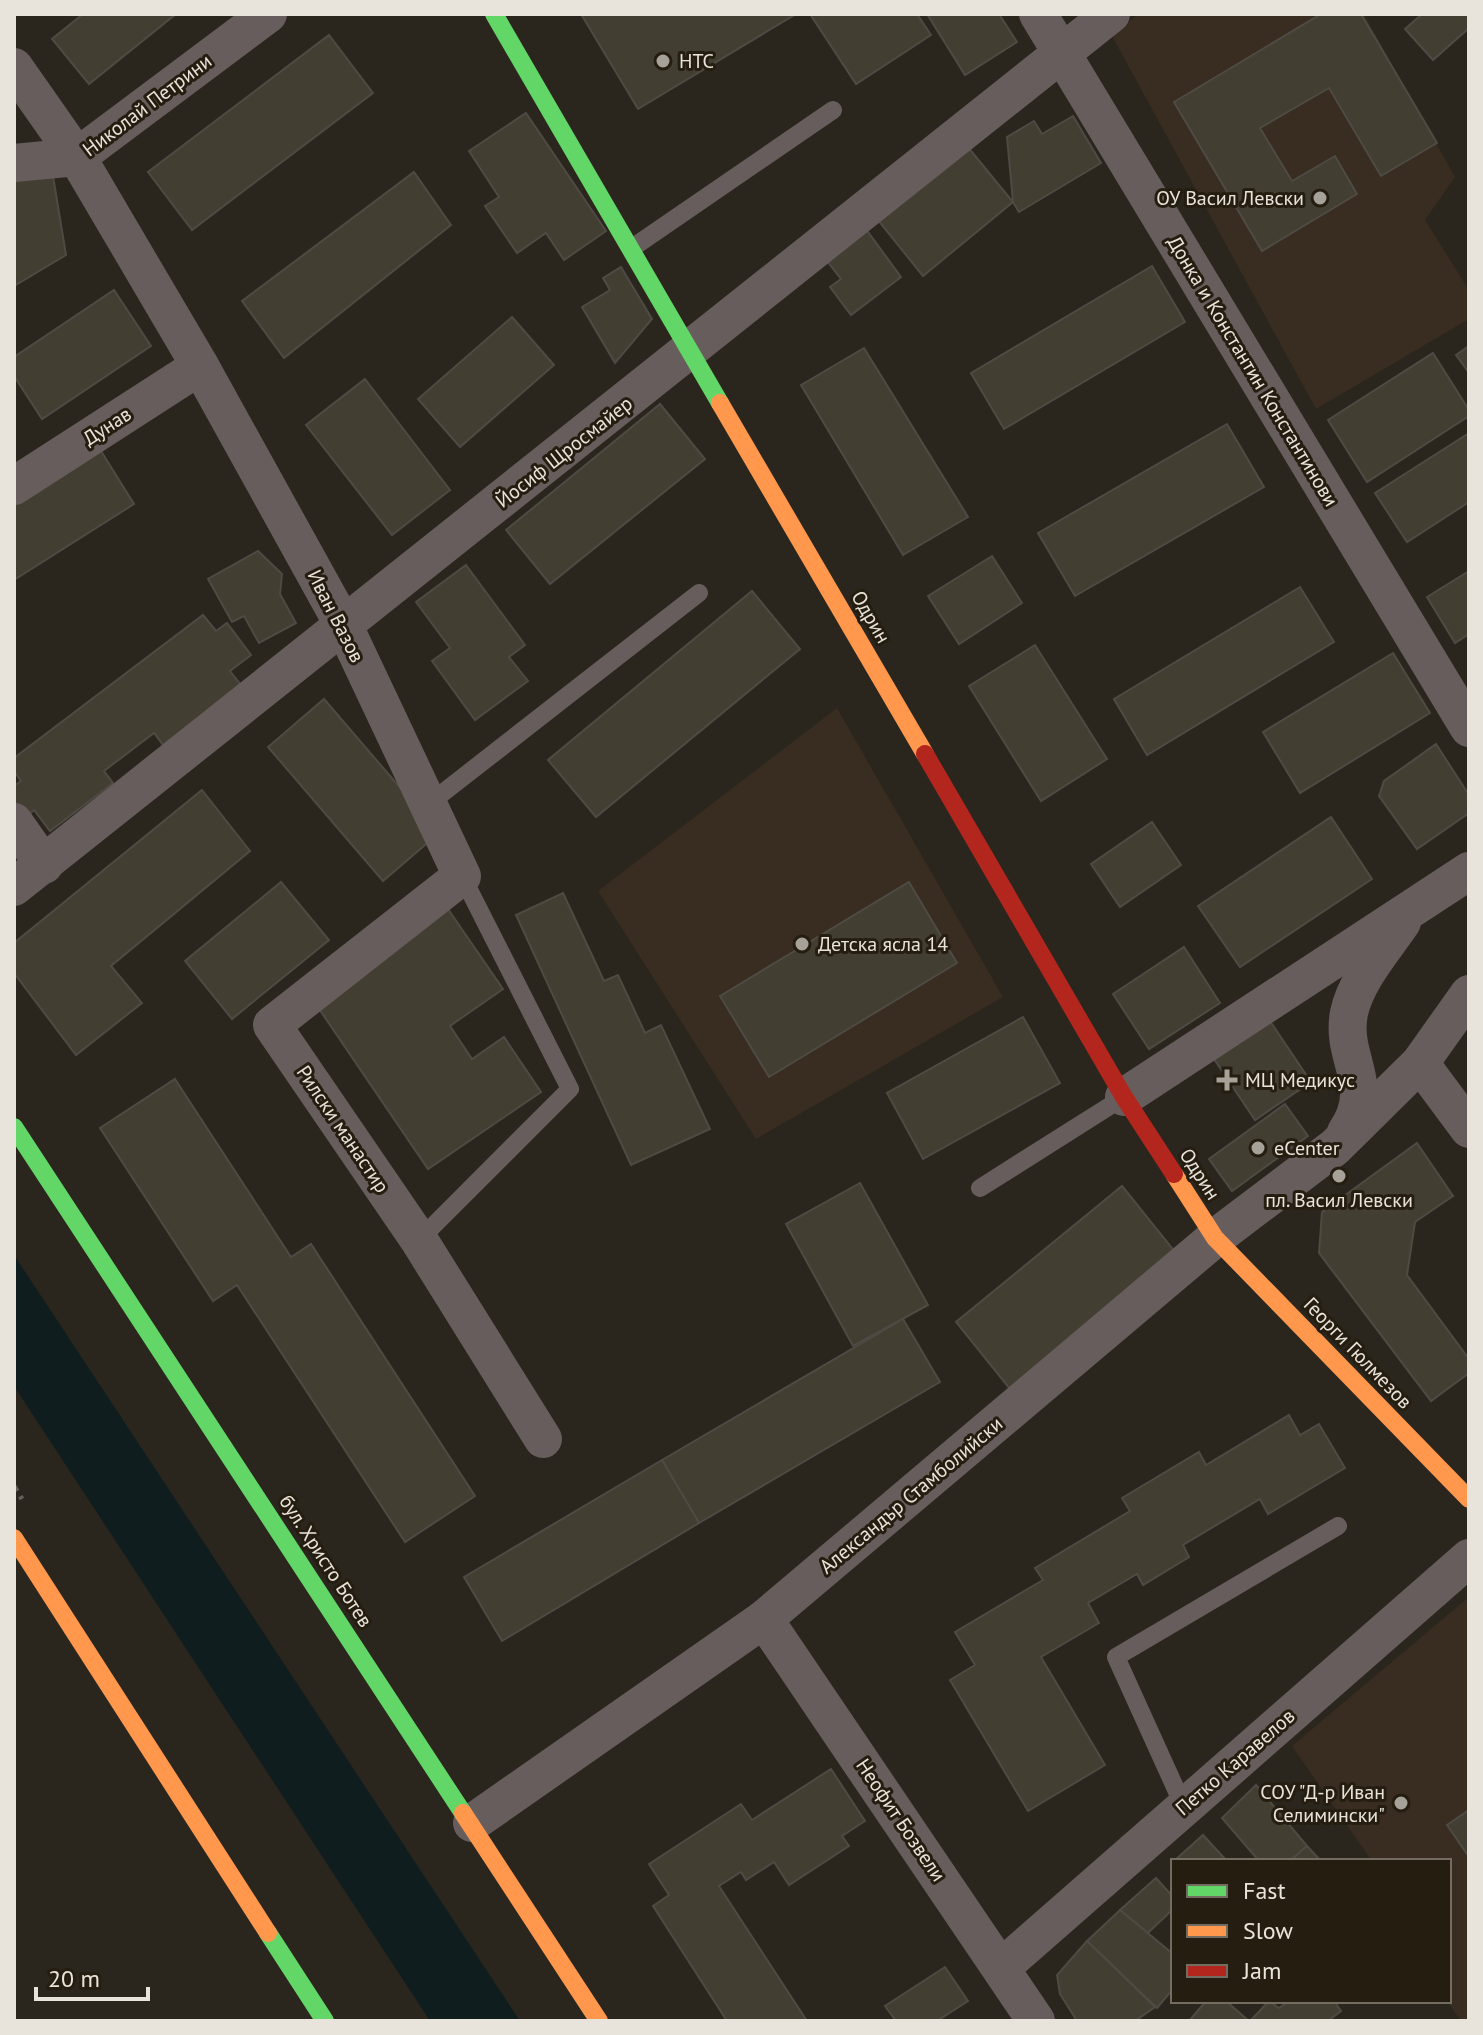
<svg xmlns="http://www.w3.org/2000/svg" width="1483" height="2035" font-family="'PT Sans',sans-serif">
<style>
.education{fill:#392c20}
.water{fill:#101d1e}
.building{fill:#433e32;stroke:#4e4a44;stroke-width:2}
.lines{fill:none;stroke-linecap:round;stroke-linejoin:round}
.path{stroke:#665e5c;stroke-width:5;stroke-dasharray:6 6;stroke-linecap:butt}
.lane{stroke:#675d5c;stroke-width:18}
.street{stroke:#675d5c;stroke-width:38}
.fast{stroke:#63d668;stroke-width:18}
.slow{stroke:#ff974d;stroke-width:18}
.jam{stroke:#b3261e;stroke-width:18}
.poi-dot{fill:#a6a299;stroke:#251e10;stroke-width:3}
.labels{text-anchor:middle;stroke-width:6;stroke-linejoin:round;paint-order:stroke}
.poi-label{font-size:20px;fill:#e9e4db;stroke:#251e10;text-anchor:start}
.street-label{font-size:20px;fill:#e9e4db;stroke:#251e10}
</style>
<rect width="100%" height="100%" fill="#2a261e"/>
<g class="education">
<path d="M 1138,14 L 1364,14 L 1455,177 L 1425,220 L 1469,290 L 1469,319 L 1316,409 L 1112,36 Z"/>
<path d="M 837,708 L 1003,997 L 756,1139 L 598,891 Z"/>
<path d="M 1469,1597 L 1469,2021 L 1461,2021 L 1447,2001 L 1449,1861 L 1372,1861 L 1292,1746 Z"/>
</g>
<path class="water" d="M 14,1255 L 520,2021 L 430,2021 L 14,1386 Z"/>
<g class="building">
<path d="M 83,14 L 176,14 L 89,84 L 52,39 Z"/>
<path d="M 581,14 L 796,14 L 638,109 Z"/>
<path d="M 810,14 L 917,14 L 931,35 L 856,84 Z"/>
<path d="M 927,14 L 999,14 L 1017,42 L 965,75 Z"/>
<path d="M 1321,14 L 1361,14 L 1437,143 L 1381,176 L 1329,88 L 1260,128 L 1292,181 L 1335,156 L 1357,194 L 1262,251 L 1174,102 Z"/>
<path d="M 1422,14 L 1469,14 L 1469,28 L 1433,60 L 1405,29 Z"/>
<path d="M 329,35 L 373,93 L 192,230 L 148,172 Z"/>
<path d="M 526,113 L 606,231 L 564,260 L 546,233 L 517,253 L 485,206 L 499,197 L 469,151 Z"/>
<path d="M 1073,116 L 1101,163 L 1019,212 L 1013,202 L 1007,137 L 1034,121 L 1042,134 Z"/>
<path d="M 967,146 L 1013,202 L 923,276 L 877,219 Z"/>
<path d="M 52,170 L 66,255 L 14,286 L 14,177 Z"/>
<path d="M 414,172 L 451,225 L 284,358 L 242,301 Z"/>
<path d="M 863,225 L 901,277 L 851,315 L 830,287 L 841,279 L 823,256 Z"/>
<path d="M 1152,266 L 1185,322 L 1004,429 L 971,373 Z"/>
<path d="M 621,267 L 652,319 L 615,363 L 582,307 L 610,290 L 603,278 Z"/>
<path d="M 114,290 L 151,346 L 42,419 L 14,376 L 14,357 Z"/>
<path d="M 512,317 L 554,365 L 460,447 L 418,399 Z"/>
<path d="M 1469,346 L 1469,373 L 1456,355 Z"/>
<path d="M 864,348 L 968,517 L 903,555 L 801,385 Z"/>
<path d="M 1433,353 L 1469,410 L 1469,416 L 1367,482 L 1328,420 Z"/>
<path d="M 365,379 L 450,490 L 392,535 L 306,425 Z"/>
<path d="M 660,404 L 705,459 L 550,584 L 506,530 Z"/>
<path d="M 1227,424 L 1264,487 L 1075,596 L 1038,533 Z"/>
<path d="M 1469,433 L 1469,502 L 1407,542 L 1375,493 Z"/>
<path d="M 101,451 L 134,504 L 14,580 L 14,505 Z"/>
<path d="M 258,551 L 282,574 L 280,594 L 296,623 L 259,643 L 244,616 L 232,622 L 208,579 Z"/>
<path d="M 992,556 L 1022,603 L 959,644 L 928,596 Z"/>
<path d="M 466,565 L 525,645 L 509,657 L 528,681 L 475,720 L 432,661 L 450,648 L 416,602 Z"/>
<path d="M 1469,571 L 1469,634 L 1455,643 L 1427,597 Z"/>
<path d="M 1300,587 L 1334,642 L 1147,755 L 1114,699 Z"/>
<path d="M 752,591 L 800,649 L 596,817 L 548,760 Z"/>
<path d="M 203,615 L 216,631 L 227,623 L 251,655 L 230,671 L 241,685 L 163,745 L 154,733 L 104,771 L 113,783 L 50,831 L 34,810 L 26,817 L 14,801 L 14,786 L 21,781 L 14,771 L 14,758 Z"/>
<path d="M 1035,645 L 1107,759 L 1041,801 L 969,686 Z"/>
<path d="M 1393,653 L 1430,713 L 1300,793 L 1263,732 Z"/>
<path d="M 324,699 L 439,833 L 383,881 L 268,747 Z"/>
<path d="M 1436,744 L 1469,795 L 1469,813 L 1417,849 L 1379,796 L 1384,781 Z"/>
<path d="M 202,790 L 250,851 L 111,966 L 142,1003 L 76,1055 L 14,973 L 14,943 Z"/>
<path d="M 1331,817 L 1372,879 L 1240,967 L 1198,906 Z"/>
<path d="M 1152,822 L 1181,865 L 1120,907 L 1091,864 Z"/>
<path d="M 281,882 L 329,940 L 232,1019 L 185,961 Z"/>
<path d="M 909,882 L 957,963 L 769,1077 L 720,996 Z"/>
<path d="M 563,893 L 604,981 L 618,975 L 645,1033 L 661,1025 L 710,1129 L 631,1165 L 516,915 Z"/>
<path d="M 448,909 L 503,989 L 450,1026 L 472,1059 L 504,1037 L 541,1092 L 428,1169 L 313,1000 Z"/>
<path d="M 1184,947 L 1220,1003 L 1149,1049 L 1113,994 Z"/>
<path d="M 1266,1015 L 1311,1082 L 1255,1120 L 1210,1053 Z"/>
<path d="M 1023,1017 L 1060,1083 L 923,1159 L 887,1093 Z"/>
<path d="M 175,1079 L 291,1257 L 311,1244 L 475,1496 L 405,1542 L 237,1285 L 213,1301 L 100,1128 Z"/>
<path d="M 1285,1104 L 1308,1136 L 1232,1191 L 1209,1159 Z"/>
<path d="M 1417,1143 L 1453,1196 L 1415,1222 L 1407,1275 L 1469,1359 L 1469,1373 L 1431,1401 L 1319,1253 L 1322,1212 Z"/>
<path d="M 860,1183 L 928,1305 L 853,1346 L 786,1224 Z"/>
<path d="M 1122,1186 L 1176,1253 L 1010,1389 L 956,1322 Z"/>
<path d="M 903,1319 L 940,1382 L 699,1523 L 662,1460 Z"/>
<path d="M 1289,1415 L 1300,1435 L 1319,1424 L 1345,1468 L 1268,1514 L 1260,1499 L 1183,1545 L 1189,1557 L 1143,1585 L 1137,1574 L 1088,1603 L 1099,1623 L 1041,1657 L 1105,1765 L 1028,1811 L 950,1680 L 975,1665 L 955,1632 L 1043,1580 L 1035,1568 L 1130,1511 L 1122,1498 L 1199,1452 L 1206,1465 Z"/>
<path d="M 662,1460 L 699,1523 L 502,1641 L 464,1577 Z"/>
<path d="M 831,1769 L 865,1821 L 842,1836 L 849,1846 L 789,1885 L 774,1862 L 746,1880 L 741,1872 L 719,1886 L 807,2021 L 727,2021 L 653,1906 L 669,1895 L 649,1864 L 741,1804 L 752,1820 Z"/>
<path d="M 1256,1785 L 1307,1846 L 1290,1861 L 1259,1861 L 1222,1818 Z"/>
<path d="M 1469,1810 L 1469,1857 L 1447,1825 Z"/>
<path d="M 1203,1835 L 1227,1861 L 1174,1861 Z"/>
<path d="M 1307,1846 L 1321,1861 L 1290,1861 Z"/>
<path d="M 1156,1878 L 1173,1897 L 1173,1909 L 1148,1933 L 1120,1910 Z"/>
<path d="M 1120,1910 L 1173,1954 L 1173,1989 L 1157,2008 L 1087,1941 Z"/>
<path d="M 1087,1941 L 1113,1966 L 1155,2007 L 1135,2021 L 1077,2021 L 1060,1994 L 1057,1975 Z"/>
<path d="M 945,1967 L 968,2001 L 937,2021 L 896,2021 L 885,2006 Z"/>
<path d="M 1206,2001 L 1226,2001 L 1249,2021 L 1189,2021 Z"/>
<path d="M 1269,2001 L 1279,2008 L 1289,2001 L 1334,2001 L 1341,2011 L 1328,2021 L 1250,2021 Z"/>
</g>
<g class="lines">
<path class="path" d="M 14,1486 L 22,1499"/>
<g class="lane">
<path d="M 632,248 L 833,110"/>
<path d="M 426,806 L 699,593"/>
<path d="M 980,1188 L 1124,1097"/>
<path d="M 419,1240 L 570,1089 L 462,876"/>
<path d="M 1184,1807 L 1116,1657 L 1338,1526"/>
</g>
<g class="street">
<path d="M 1038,14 L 1469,728"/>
<path d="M 14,67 L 77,157 L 200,366 L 344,626 L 462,876 L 272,1025 L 419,1240 L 543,1439"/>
<path d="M 14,163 L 77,157 L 268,14"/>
<path d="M 14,486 L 200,366"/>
<path d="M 14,822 L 44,865"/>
<path d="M 14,887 L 1111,14"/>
<path d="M 1420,1063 L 1469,1129"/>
<path d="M 1124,1097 L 1469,871"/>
<path d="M 1346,1132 C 1378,1086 1340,1059 1349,1013 C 1356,980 1383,950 1402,922"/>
<path d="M 764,1619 L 1036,2021"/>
<path d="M 472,1823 L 764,1619 L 1215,1238 L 1335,1147 L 1420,1063 L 1469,994"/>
<path d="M 1001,1968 L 1469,1558"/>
</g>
<g class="fast">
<path d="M 494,14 L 720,403"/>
<path d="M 14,1127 L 463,1813"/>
<path d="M 268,1933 L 325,2021"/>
</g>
<g class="slow">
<path d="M 720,403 L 925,754"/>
<path d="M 1174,1174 L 1215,1238 L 1469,1499"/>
<path d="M 14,1538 L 268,1933"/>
<path d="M 463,1813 L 599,2021"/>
</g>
<path class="jam" d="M 925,754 L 1124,1097 L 1174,1174"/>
</g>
<g class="poi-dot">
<circle cx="663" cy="61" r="8"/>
<circle cx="1320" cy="198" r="8"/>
<circle cx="802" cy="944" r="8"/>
<path d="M1223 1068h8v8h8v8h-8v8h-8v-8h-8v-8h8z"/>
<circle cx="1258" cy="1148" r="8"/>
<circle cx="1339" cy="1176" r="8"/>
<circle cx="1401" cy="1803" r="8"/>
</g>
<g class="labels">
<g class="poi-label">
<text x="679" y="68">НТС</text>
<text x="1304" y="205" text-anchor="end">ОУ Васил Левски</text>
<text x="818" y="951">Детска ясла 14</text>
<text x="1245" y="1087">МЦ Медикус</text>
<text x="1274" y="1155">eCenter</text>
<text x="1339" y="1207" text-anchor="middle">пл. Васил Левски</text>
<text x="1385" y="1799" text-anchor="end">СОУ "Д-р Иван<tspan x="1385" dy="23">Селимински"</tspan></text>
</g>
<g class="street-label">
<text transform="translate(147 105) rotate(-37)" y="7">Николай Петрини</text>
<text transform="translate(1253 371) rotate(59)" y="7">Донка и Константин Константинови</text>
<text transform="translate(107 426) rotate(-33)" y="7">Дунав</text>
<text transform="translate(564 452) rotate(-38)" y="7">Йосиф Щросмайер</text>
<text transform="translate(336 616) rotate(63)" y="7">Иван Вазов</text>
<text transform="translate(871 617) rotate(60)" y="7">Одрин</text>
<text transform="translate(343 1129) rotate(56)" y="7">Рилски манастир</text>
<text transform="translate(1200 1174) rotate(57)" y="7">Одрин</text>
<text transform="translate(1358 1353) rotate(46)" y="7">Георги Гюлмезов</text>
<text transform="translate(911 1495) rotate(-40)" y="7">Александър Стамболийски</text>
<text transform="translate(326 1561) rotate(57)" y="7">бул. Христо Ботев</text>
<text transform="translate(1235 1762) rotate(-41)" y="7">Петко Каравелов</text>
<text transform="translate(901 1820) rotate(56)" y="7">Неофит Бозвели</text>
</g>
</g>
<rect width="1483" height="2035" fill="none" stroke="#e9e4db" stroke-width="32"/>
<rect x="1171" y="1859" width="280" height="144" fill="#251e10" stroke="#736d61" stroke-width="2"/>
<rect x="1187" y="1885" width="40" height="12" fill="#63d668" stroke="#736d61" stroke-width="2"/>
<text x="1243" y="1899" font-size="24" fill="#e9e4db">Fast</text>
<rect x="1187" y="1925" width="40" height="12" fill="#ff974d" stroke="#736d61" stroke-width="2"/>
<text x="1243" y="1939" font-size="24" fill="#e9e4db">Slow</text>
<rect x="1187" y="1965" width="40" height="12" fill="#b3261e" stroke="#736d61" stroke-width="2"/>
<text x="1243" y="1979" font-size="24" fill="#e9e4db">Jam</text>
<path d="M36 1987v12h112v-12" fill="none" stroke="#e9e4db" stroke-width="4"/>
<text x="48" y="1987" font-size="24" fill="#e9e4db" stroke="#251e10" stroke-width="6" paint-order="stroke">20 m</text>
</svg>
